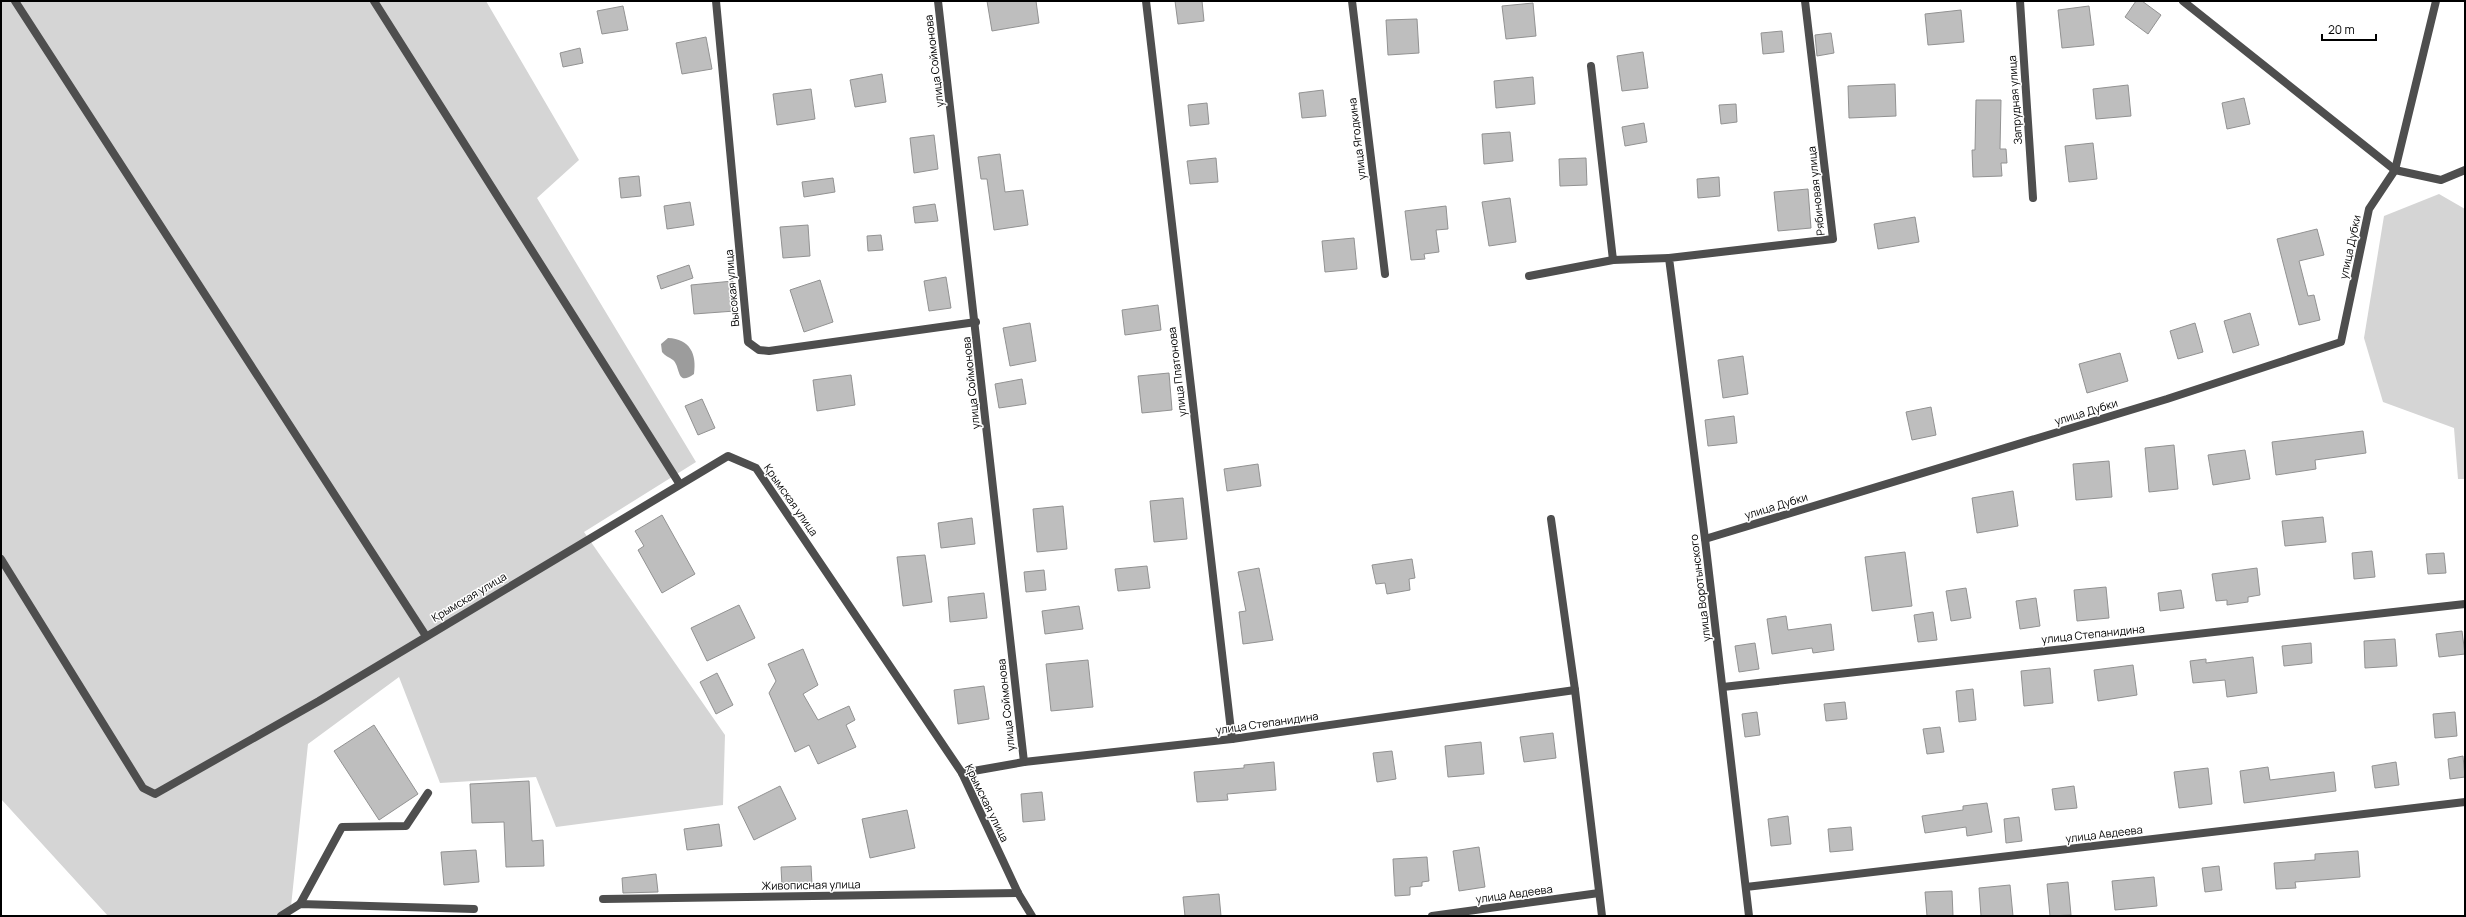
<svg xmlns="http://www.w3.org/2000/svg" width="2466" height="917" font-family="Manrope,sans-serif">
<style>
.green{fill:#d5d5d5}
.water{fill:#9c9c9c}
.building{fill:#bebebe;stroke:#929292}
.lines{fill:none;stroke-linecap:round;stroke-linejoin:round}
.lane{stroke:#4e4e4e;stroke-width:8}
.street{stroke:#4e4e4e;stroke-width:8}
.labels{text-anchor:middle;stroke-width:3;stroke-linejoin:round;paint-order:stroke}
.street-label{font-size:11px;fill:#000;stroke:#fff}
</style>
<rect width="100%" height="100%" fill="#fff"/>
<g class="green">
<path d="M 1,1 L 486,1 L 579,160 L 537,198 L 696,462 L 584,532 L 725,735 L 723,805 L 556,827 L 536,777 L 440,783 L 399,677 L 308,744 L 290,916 L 108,916 L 1,799 Z"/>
<path d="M 2439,194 L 2465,209 L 2465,479 L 2458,479 L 2454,428 L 2383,402 L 2364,338 L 2384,216 Z"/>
</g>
<path class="water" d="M 668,338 C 690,339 697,354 694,374 C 676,387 681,367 673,360 C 669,357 665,356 662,352 L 661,344 Z"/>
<g class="building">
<path d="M 987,1 L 1036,1 L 1039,23 L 992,31 Z"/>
<path d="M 1175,1 L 1202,1 L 1204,21 L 1178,24 Z"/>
<path d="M 2136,1 L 2142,1 L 2161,15 L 2148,34 L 2125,17 Z"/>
<path d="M 1533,3 L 1536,36 L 1506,39 L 1502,6 Z"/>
<path d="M 623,6 L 628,30 L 602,34 L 597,11 Z"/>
<path d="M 2089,6 L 2094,45 L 2062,48 L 2058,10 Z"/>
<path d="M 1961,10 L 1964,42 L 1928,45 L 1925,14 Z"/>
<path d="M 1417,19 L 1419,53 L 1388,55 L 1386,20 Z"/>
<path d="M 1782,31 L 1784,52 L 1763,54 L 1761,33 Z"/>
<path d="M 1831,33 L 1834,53 L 1817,56 L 1815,35 Z"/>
<path d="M 706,37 L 712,69 L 682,74 L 676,43 Z"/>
<path d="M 580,48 L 583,63 L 563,67 L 560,53 Z"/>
<path d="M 1643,52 L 1648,88 L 1622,91 L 1617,56 Z"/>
<path d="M 882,74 L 886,102 L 855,107 L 850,80 Z"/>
<path d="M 1533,77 L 1535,104 L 1496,108 L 1494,81 Z"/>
<path d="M 1895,84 L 1896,116 L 1849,118 L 1848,86 Z"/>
<path d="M 2128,85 L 2131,116 L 2096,119 L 2093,89 Z"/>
<path d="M 811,89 L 815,119 L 777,125 L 773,94 Z"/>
<path d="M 1323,90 L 1326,116 L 1302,118 L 1299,93 Z"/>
<path d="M 2244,98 L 2250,124 L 2227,129 L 2222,103 Z"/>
<path d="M 1976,100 L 2001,100 L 2000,149 L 2006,149 L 2007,163 L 2001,163 L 2002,176 L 1973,177 L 1972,150 L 1975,150 Z"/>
<path d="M 1207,103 L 1209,124 L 1190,126 L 1188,105 Z"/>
<path d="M 1736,104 L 1737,122 L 1721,124 L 1719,105 Z"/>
<path d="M 1644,123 L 1647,142 L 1625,146 L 1622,127 Z"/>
<path d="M 1510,132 L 1513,161 L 1484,164 L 1482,134 Z"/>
<path d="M 934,135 L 938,169 L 914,173 L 910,138 Z"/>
<path d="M 2093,143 L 2097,179 L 2069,182 L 2065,146 Z"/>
<path d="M 1000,154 L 1005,192 L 1023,190 L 1028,225 L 994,230 L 987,179 L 981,179 L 978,157 Z"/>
<path d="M 1216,158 L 1218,182 L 1190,184 L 1187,161 Z"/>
<path d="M 1586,158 L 1587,185 L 1560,186 L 1559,159 Z"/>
<path d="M 639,176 L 641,196 L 621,198 L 619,178 Z"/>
<path d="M 1719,177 L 1720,196 L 1698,198 L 1697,179 Z"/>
<path d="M 833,178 L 835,192 L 804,197 L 802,182 Z"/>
<path d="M 1808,189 L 1811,228 L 1778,231 L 1774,192 Z"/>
<path d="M 1510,198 L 1516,242 L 1489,246 L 1482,202 Z"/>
<path d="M 690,202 L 694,225 L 667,229 L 664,206 Z"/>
<path d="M 935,204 L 938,221 L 915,223 L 913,207 Z"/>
<path d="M 1446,206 L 1448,229 L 1436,230 L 1439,252 L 1424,254 L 1425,259 L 1411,260 L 1405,211 Z"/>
<path d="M 1915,217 L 1919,242 L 1878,249 L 1874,224 Z"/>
<path d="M 808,225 L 810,256 L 783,258 L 780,227 Z"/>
<path d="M 2317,229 L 2324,255 L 2299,261 L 2308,296 L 2314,295 L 2320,320 L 2299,325 L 2277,239 Z"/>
<path d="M 881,235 L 883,250 L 868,251 L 867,236 Z"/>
<path d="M 1354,238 L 1357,269 L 1325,272 L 1322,241 Z"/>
<path d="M 689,265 L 693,278 L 661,289 L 657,276 Z"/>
<path d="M 946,277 L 951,308 L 929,311 L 924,281 Z"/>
<path d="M 820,280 L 833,322 L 804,332 L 790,290 Z"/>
<path d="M 733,281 L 735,311 L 694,314 L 691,285 Z"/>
<path d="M 1158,305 L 1161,330 L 1125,335 L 1122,310 Z"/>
<path d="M 2250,313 L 2259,345 L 2233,353 L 2224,321 Z"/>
<path d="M 1030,323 L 1036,361 L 1010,366 L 1003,328 Z"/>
<path d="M 2195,323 L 2203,352 L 2178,359 L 2170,331 Z"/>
<path d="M 2120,353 L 2128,381 L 2087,393 L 2079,364 Z"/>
<path d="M 1743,356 L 1748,394 L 1723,398 L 1718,360 Z"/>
<path d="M 1169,373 L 1172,410 L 1142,413 L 1138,376 Z"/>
<path d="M 851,375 L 855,405 L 817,411 L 813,380 Z"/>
<path d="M 1022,379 L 1026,404 L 999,408 L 995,384 Z"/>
<path d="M 702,399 L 715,428 L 698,435 L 685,406 Z"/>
<path d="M 1931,407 L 1936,435 L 1912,440 L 1906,412 Z"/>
<path d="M 1734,416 L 1737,443 L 1708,446 L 1705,420 Z"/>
<path d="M 2363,431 L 2366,453 L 2315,460 L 2316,469 L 2276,475 L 2272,442 Z"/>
<path d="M 2174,445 L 2178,489 L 2149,492 L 2145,448 Z"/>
<path d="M 2245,450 L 2250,479 L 2213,485 L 2208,455 Z"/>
<path d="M 2109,461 L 2112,497 L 2076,500 L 2073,464 Z"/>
<path d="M 1258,464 L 1261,486 L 1227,491 L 1224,469 Z"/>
<path d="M 2013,491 L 2018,526 L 1977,533 L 1972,498 Z"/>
<path d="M 1183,498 L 1187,539 L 1154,542 L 1150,501 Z"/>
<path d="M 1063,506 L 1067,549 L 1037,552 L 1033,509 Z"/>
<path d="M 662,515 L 695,574 L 662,593 L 638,550 L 644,546 L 635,531 Z"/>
<path d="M 2323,517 L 2326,542 L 2285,546 L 2282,521 Z"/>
<path d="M 972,518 L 975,544 L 941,548 L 938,523 Z"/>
<path d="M 2372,551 L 2375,577 L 2354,579 L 2352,553 Z"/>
<path d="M 1905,552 L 1912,606 L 1872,611 L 1865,557 Z"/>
<path d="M 2444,553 L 2446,573 L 2428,574 L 2426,554 Z"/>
<path d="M 925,555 L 932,602 L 903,606 L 897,557 Z"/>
<path d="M 1412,559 L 1415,578 L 1409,579 L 1410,590 L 1387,594 L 1385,583 L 1376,584 L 1372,565 Z"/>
<path d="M 1147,566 L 1150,588 L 1118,591 L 1115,569 Z"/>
<path d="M 1259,568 L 1273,640 L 1243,644 L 1239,612 L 1246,611 L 1238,572 Z"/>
<path d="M 2257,568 L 2260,595 L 2248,597 L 2248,602 L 2227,605 L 2227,600 L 2216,601 L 2212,574 Z"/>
<path d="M 1044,570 L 1046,590 L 1026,592 L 1024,572 Z"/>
<path d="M 2106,587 L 2109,618 L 2077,621 L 2074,590 Z"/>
<path d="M 1966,588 L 1971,618 L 1951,621 L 1946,591 Z"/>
<path d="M 2181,590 L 2184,608 L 2160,611 L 2158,593 Z"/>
<path d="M 984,593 L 987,618 L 950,622 L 948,597 Z"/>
<path d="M 2036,598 L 2040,626 L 2020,629 L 2016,601 Z"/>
<path d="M 739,605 L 755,638 L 707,661 L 691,628 Z"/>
<path d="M 1079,606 L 1083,629 L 1045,634 L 1042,611 Z"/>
<path d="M 1933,612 L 1937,640 L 1918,642 L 1914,615 Z"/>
<path d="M 1786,616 L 1788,630 L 1831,624 L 1834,650 L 1813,653 L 1812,648 L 1772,654 L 1767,619 Z"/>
<path d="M 2462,631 L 2465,654 L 2439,657 L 2436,634 Z"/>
<path d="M 2395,639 L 2397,666 L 2365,668 L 2364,641 Z"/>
<path d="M 1755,643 L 1759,669 L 1739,672 L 1735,646 Z"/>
<path d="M 2311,643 L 2312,663 L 2284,666 L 2282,646 Z"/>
<path d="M 803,649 L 818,685 L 803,694 L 818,720 L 849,706 L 855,720 L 846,725 L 856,747 L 818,764 L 809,745 L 795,752 L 769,693 L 776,681 L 768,664 Z"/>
<path d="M 2253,657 L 2257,693 L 2227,697 L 2225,680 L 2193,683 L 2190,661 L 2206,659 L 2206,663 Z"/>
<path d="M 1088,660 L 1093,707 L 1051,711 L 1046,664 Z"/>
<path d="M 2133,665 L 2137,695 L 2098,701 L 2094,670 Z"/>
<path d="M 2050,668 L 2053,703 L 2024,706 L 2021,671 Z"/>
<path d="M 717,673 L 733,705 L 716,714 L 700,682 Z"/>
<path d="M 984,686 L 989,719 L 958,724 L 954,690 Z"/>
<path d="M 1973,689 L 1976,720 L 1959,722 L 1956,691 Z"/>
<path d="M 1845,702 L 1847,719 L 1826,721 L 1824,704 Z"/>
<path d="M 1757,712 L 1760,735 L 1745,737 L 1742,714 Z"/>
<path d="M 2455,712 L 2457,736 L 2435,738 L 2433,714 Z"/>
<path d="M 374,725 L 418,794 L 379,820 L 334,751 Z"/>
<path d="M 1940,727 L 1944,752 L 1927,754 L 1923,729 Z"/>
<path d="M 1553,733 L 1556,758 L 1524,762 L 1520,737 Z"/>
<path d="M 1481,742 L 1484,774 L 1448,777 L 1445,746 Z"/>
<path d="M 1392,751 L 1396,779 L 1377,782 L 1373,753 Z"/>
<path d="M 2463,756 L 2465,777 L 2450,779 L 2448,759 Z"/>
<path d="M 1274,762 L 1276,790 L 1227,794 L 1228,800 L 1197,802 L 1194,772 L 1244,768 L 1244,765 Z"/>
<path d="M 2396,762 L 2399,785 L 2375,788 L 2372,766 Z"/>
<path d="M 2268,767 L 2270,780 L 2334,772 L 2336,791 L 2244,803 L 2240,771 Z"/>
<path d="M 2208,768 L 2212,804 L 2179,808 L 2174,772 Z"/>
<path d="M 529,781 L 532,841 L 543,840 L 544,866 L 506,867 L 504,822 L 472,823 L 470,784 Z"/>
<path d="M 780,786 L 796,819 L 754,840 L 738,807 Z"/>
<path d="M 2074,786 L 2077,808 L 2055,810 L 2052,789 Z"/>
<path d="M 1042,792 L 1045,820 L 1023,822 L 1021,794 Z"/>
<path d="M 1987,803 L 1992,832 L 1967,836 L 1966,827 L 1925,833 L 1922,816 L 1963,810 L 1963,806 Z"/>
<path d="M 907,810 L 915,848 L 870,858 L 862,819 Z"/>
<path d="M 1788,816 L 1791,844 L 1771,846 L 1768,819 Z"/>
<path d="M 2019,817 L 2022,841 L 2006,843 L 2004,819 Z"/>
<path d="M 719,824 L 722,846 L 687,850 L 684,829 Z"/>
<path d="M 1851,827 L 1853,850 L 1830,852 L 1828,829 Z"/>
<path d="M 1479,847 L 1485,887 L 1459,891 L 1453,851 Z"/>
<path d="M 476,850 L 479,882 L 444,885 L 441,852 Z"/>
<path d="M 2358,851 L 2360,877 L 2295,882 L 2296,888 L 2276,889 L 2274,863 L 2315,860 L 2315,854 Z"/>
<path d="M 1427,857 L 1429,881 L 1422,882 L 1422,886 L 1410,887 L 1410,895 L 1395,896 L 1393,859 Z"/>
<path d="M 811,866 L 812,884 L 782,886 L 781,867 Z"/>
<path d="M 2219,866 L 2222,890 L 2205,892 L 2202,868 Z"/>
<path d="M 656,874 L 658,892 L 623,893 L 622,878 Z"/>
<path d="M 2154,877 L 2157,906 L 2115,910 L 2112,881 Z"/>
<path d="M 2068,882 L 2071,915 L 2050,916 L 2047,884 Z"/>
<path d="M 2010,885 L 2013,916 L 1981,916 L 1979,888 Z"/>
<path d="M 1952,891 L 1953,916 L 1927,916 L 1925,892 Z"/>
<path d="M 1219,894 L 1221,916 L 1185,916 L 1183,897 Z"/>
</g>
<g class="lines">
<g class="lane">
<path d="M 2020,1 L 2033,198"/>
<path d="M 1591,66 L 1613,260 L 1669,258"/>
<path d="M 2395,170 L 2441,180 L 2465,170"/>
<path d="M 1529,276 L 1613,260"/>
<path d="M 603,899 L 1018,893"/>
<path d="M 300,904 L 342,827 L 406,826 L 428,793"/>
<path d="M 281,916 L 300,904 L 474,909"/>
</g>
<g class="street">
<path d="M 15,1 L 426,636"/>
<path d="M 374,1 L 679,483"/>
<path d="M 716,1 L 748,342 L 759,350 L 769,351 L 976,322"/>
<path d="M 938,1 L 1024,762"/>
<path d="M 1146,1 L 1232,739"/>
<path d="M 1352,1 L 1385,274"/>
<path d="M 2183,1 L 2395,170"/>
<path d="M 1551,519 L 1575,690 L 1602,916"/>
<path d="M 1705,539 L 2167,399 L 2341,342 L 2369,209 L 2395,170 L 2436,1"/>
<path d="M 1,559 L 143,788 L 155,794 L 319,701 L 728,456 L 756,468 L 962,773 L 1018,893 L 1032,916"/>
<path d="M 1723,687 L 2465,604"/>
<path d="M 962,773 L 1024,762 L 1232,739 L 1575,690"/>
<path d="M 1746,887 L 2465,802"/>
<path d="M 1432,916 L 1599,893"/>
<path d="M 1749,916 L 1705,539 L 1669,258 L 1833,239 L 1805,1"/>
</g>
</g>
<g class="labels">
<g class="street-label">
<text transform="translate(934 61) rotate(-97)" y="4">улица Соймонова</text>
<text transform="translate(2015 100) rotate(-94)" y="4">Запрудная улица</text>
<text transform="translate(1357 139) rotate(-97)" y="4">улица Ягодкина</text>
<text transform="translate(1816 191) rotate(-96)" y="4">Рябиновая улица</text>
<text transform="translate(2350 247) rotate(-78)" y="4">улица Дубки</text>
<text transform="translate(732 288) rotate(-95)" y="4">Высокая улица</text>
<text transform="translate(1177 372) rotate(-97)" y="4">улица Платонова</text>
<text transform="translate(971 383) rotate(-96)" y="4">улица Соймонова</text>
<text transform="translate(2086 412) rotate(-17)" y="4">улица Дубки</text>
<text transform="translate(791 500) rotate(55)" y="4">Крымская улица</text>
<text transform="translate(1776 506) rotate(-17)" y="4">улица Дубки</text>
<text transform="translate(1700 588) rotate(-97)" y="4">улица Воротынского</text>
<text transform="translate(469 597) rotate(-31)" y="4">Крымская улица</text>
<text transform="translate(2093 634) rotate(-6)" y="4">улица Степанидина</text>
<text transform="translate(1006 705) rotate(-96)" y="4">улица Соймонова</text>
<text transform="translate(1267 723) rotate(-8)" y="4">улица Степанидина</text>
<text transform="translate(987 803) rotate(64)" y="4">Крымская улица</text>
<text transform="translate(2104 834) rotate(-7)" y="4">улица Авдеева</text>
<text transform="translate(811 885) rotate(-1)" y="4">Живописная улица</text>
<text transform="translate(1514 894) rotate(-8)" y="4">улица Авдеева</text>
</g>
</g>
<rect width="2466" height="917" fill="none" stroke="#000000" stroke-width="4"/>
<path d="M2322 34v6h54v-6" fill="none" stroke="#000000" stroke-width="2"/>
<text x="2328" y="34" font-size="12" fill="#000000" stroke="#ffffff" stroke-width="3" paint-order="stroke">20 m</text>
</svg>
